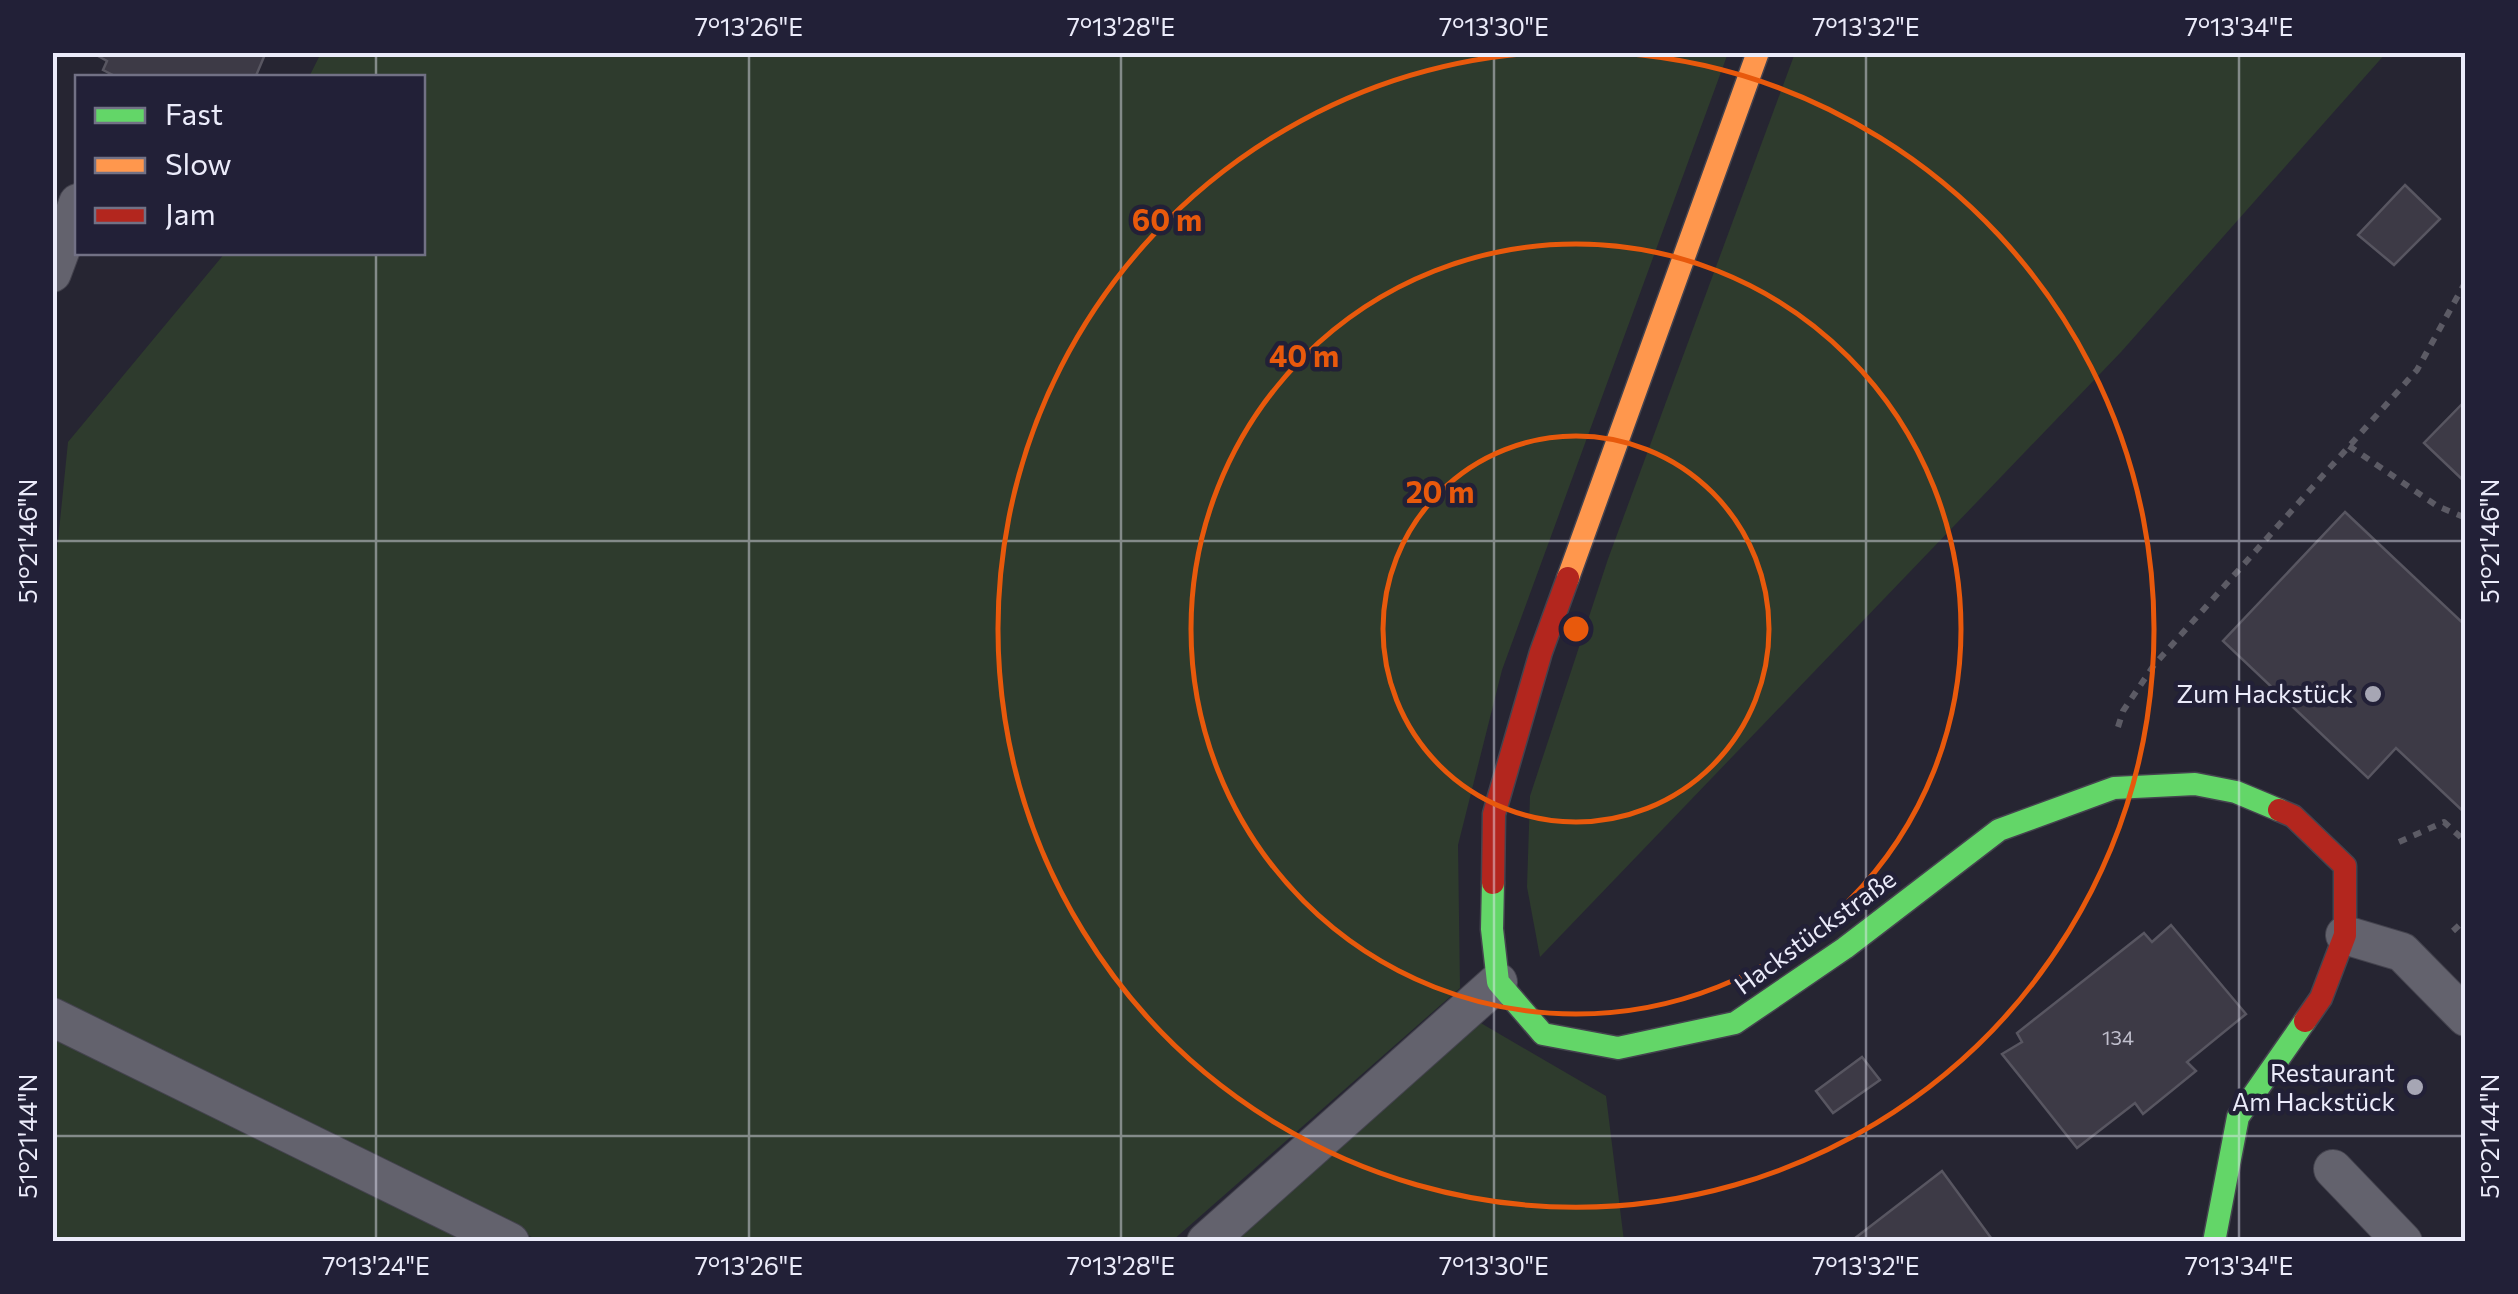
<svg xmlns="http://www.w3.org/2000/svg" width="2518" height="1294" font-family="Commissioner,sans-serif">
<style>
.green{fill:#2e3b2d}
.building{fill:#3d3a46;stroke:#585661;stroke-width:2.5}
.lines{fill:none;stroke-linecap:round;stroke-linejoin:round}
.lane-casing{stroke:#44434e;stroke-width:40}
.fast-casing{stroke:#44434e;stroke-width:25}
.slow-casing{stroke:#44434e;stroke-width:25}
.jam-casing{stroke:#44434e;stroke-width:25}
.path{stroke:#5c5b65;stroke-width:6;stroke-dasharray:8 8;stroke-linecap:butt}
.lane{stroke:#63626d;stroke-width:38}
.fast{stroke:#63d668;stroke-width:22}
.slow{stroke:#ff974d;stroke-width:22}
.jam{stroke:#b3261e;stroke-width:22}
.ticks{fill:none;stroke:#ebebfa;stroke-width:2.5;stroke-opacity:0.45}
.ring{fill:none;stroke:#e8590c;stroke-width:5}
.poi-dot{fill:#a6a6b4;stroke:#222037;stroke-width:4}
.labels{text-anchor:middle;stroke-width:9;stroke-linejoin:round;paint-order:stroke}
.number-label{font-size:20px;fill:#c0bfcd}
.poi-label{font-size:25px;fill:#ebebfa;stroke:#222037;text-anchor:end}
.street-label{font-size:25px;fill:#ebebfa;stroke:#222037}
.centre{fill:#e8590c;stroke:#222037;stroke-width:5}
.ring-label{font-size:30px;text-anchor:middle;font-weight:bold;fill:#e8590c;stroke:#222037;stroke-width:9;stroke-linejoin:round;paint-order:stroke}
.neatline{fill:none;stroke:#ebebfa;stroke-width:4}
.ticks-label{font-size:25px;text-anchor:middle;fill:#ebebfa}
</style>
<rect width="100%" height="100%" fill="#262532"/>
<g class="green">
<path d="M 314,53 L 1728,53 L 1502,670 L 1458,845 L 1460,988 L 1172,1241 L 540,1241 L 54,1004 L 52,600 L 68,442 L 225,253 L 422,252 L 422,78 L 309,77 L 319,57 Z"/>
<path d="M 1795,53 L 2386,53 L 2121,352 L 1540,957 L 1527,887 L 1530,796 L 1608,559 Z"/>
<path d="M 1479,1022 L 1606,1096 L 1624,1241 L 1213,1242 Z"/>
<path d="M 53,1028 L 506,1241 L 53,1241 Z"/>
</g>
<g class="building">
<path d="M 91,52 L 266,52 L 255,78 L 119,78 L 103,70 L 107,61 Z"/>
<path d="M 2405,185 L 2440,219 L 2394,265 L 2358,235 Z"/>
<path d="M 2466,400 L 2466,483 L 2424,443 Z"/>
<path d="M 2345,512 L 2466,626 L 2466,814 L 2396,748 L 2368,778 L 2223,641 Z"/>
<path d="M 2171,925 L 2246,1014 L 2187,1062 L 2196,1071 L 2143,1114 L 2135,1103 L 2077,1148 L 2002,1054 L 2022,1042 L 2017,1033 L 2144,933 L 2152,942 Z"/>
<path d="M 1862,1057 L 1880,1080 L 1833,1113 L 1816,1091 Z"/>
<path d="M 1942,1171 L 1994,1242 L 1850,1242 Z"/>
</g>
<g class="lines">
<defs>
<g id="lane">
<path d="M 52,273 L 78,203"/>
<path d="M 2345,935 L 2402,952 L 2466,1017"/>
<path d="M 52,1017 L 510,1242"/>
<path d="M 2333,1169 L 2403,1242"/>
<path d="M 1206,1242 L 1498,982"/>
</g>
<g id="fast">
<path d="M 1493,883 L 1492,929 L 1498,982 L 1543,1034 L 1618,1048 L 1735,1023 L 1845,948 L 1999,830 L 2114,788 L 2195,784 L 2236,792 L 2279,810"/>
<path d="M 2214,1242 L 2238,1117 L 2305,1021"/>
</g>
<path id="slow" d="M 1568,578 L 1758,52"/>
<g id="jam">
<path d="M 2279,810 L 2293,816 L 2345,866 L 2345,935 L 2321,998 L 2305,1021"/>
<path d="M 1493,883 L 1494,814 L 1541,652 L 1568,578"/>
</g>
</defs>
<use href="#lane" class="lane-casing"/>
<use href="#fast" class="fast-casing"/>
<use href="#slow" class="slow-casing"/>
<use href="#jam" class="jam-casing"/>
<g class="path">
<path d="M 2349,446 L 2437,506 L 2466,518"/>
<path d="M 2118,727 L 2123,711 L 2154,665 L 2417,370 L 2466,281"/>
<path d="M 2399,842 L 2444,822 L 2466,842"/>
<path d="M 2453,931 L 2466,919"/>
</g>
<use href="#lane" class="lane"/>
<use href="#fast" class="fast"/>
<use href="#slow" class="slow"/>
<use href="#jam" class="jam"/>
</g>
<path class="ticks" d="M 376,52 L 376,78M 749,52 L 749,1242M 1121,52 L 1121,1242M 1494,52 L 1494,1242M 1866,52 L 1866,1242M 2239,52 L 2239,1242M 376,252 L 376,1242M 52,541 L 2466,541M 52,1136 L 2466,1136"/>
<g class="ring">
<circle cx="1576" cy="629" r="193"/>
<circle cx="1576" cy="629" r="385"/>
<path d="M1621 53A578 578 0 1 1 1531 53"/>
</g>
<g class="poi-dot">
<circle cx="2373" cy="694" r="10"/>
<circle cx="2415" cy="1087" r="10"/>
</g>
<g class="labels">
<g class="number-label">
<text x="2118" y="1045">134</text>
</g>
<g class="poi-label">
<text x="2353" y="703">Zum Hackstück</text>
<text x="2395" y="1082">Restaurant<tspan x="2395" dy="29">Am Hackstück</tspan></text>
</g>
<g class="street-label">
<text transform="translate(1815 932) rotate(-36)" y="9">Hackstückstraße</text>
</g>
</g>
<circle cx="1576" cy="629" r="15" class="centre"/>
<g class="ring-label">
<text x="1167" y="231">60 m</text>
<text x="1304" y="367">40 m</text>
<text x="1440" y="503">20 m</text>
</g>
<rect width="2518" height="1294" fill="none" stroke="#222037" stroke-width="110"/>
<rect x="75" y="75" width="350" height="180" fill="#222037" stroke="#727185" stroke-width="2.5"/>
<rect x="95" y="108" width="50" height="15" fill="#63d668" stroke="#727185" stroke-width="2.5"/>
<text x="165" y="125" font-size="30" fill="#ebebfa">Fast</text>
<rect x="95" y="158" width="50" height="15" fill="#ff974d" stroke="#727185" stroke-width="2.5"/>
<text x="165" y="175" font-size="30" fill="#ebebfa">Slow</text>
<rect x="95" y="208" width="50" height="15" fill="#b3261e" stroke="#727185" stroke-width="2.5"/>
<text x="165" y="225" font-size="30" fill="#ebebfa">Jam</text>
<rect x="55" y="55" width="2408" height="1184" class="neatline"/>
<g class="ticks-label">
<text x="749" y="36">7°13'26"E</text>
<text x="1121" y="36">7°13'28"E</text>
<text x="1494" y="36">7°13'30"E</text>
<text x="1866" y="36">7°13'32"E</text>
<text x="2239" y="36">7°13'34"E</text>
<text transform="translate(28 541) rotate(-90)" y="9">51°21'46"N</text>
<text transform="translate(2490 541) rotate(-90)" y="9">51°21'46"N</text>
<text transform="translate(28 1136) rotate(-90)" y="9">51°21'44"N</text>
<text transform="translate(2490 1136) rotate(-90)" y="9">51°21'44"N</text>
<text x="376" y="1275">7°13'24"E</text>
<text x="749" y="1275">7°13'26"E</text>
<text x="1121" y="1275">7°13'28"E</text>
<text x="1494" y="1275">7°13'30"E</text>
<text x="1866" y="1275">7°13'32"E</text>
<text x="2239" y="1275">7°13'34"E</text>
</g>
</svg>
